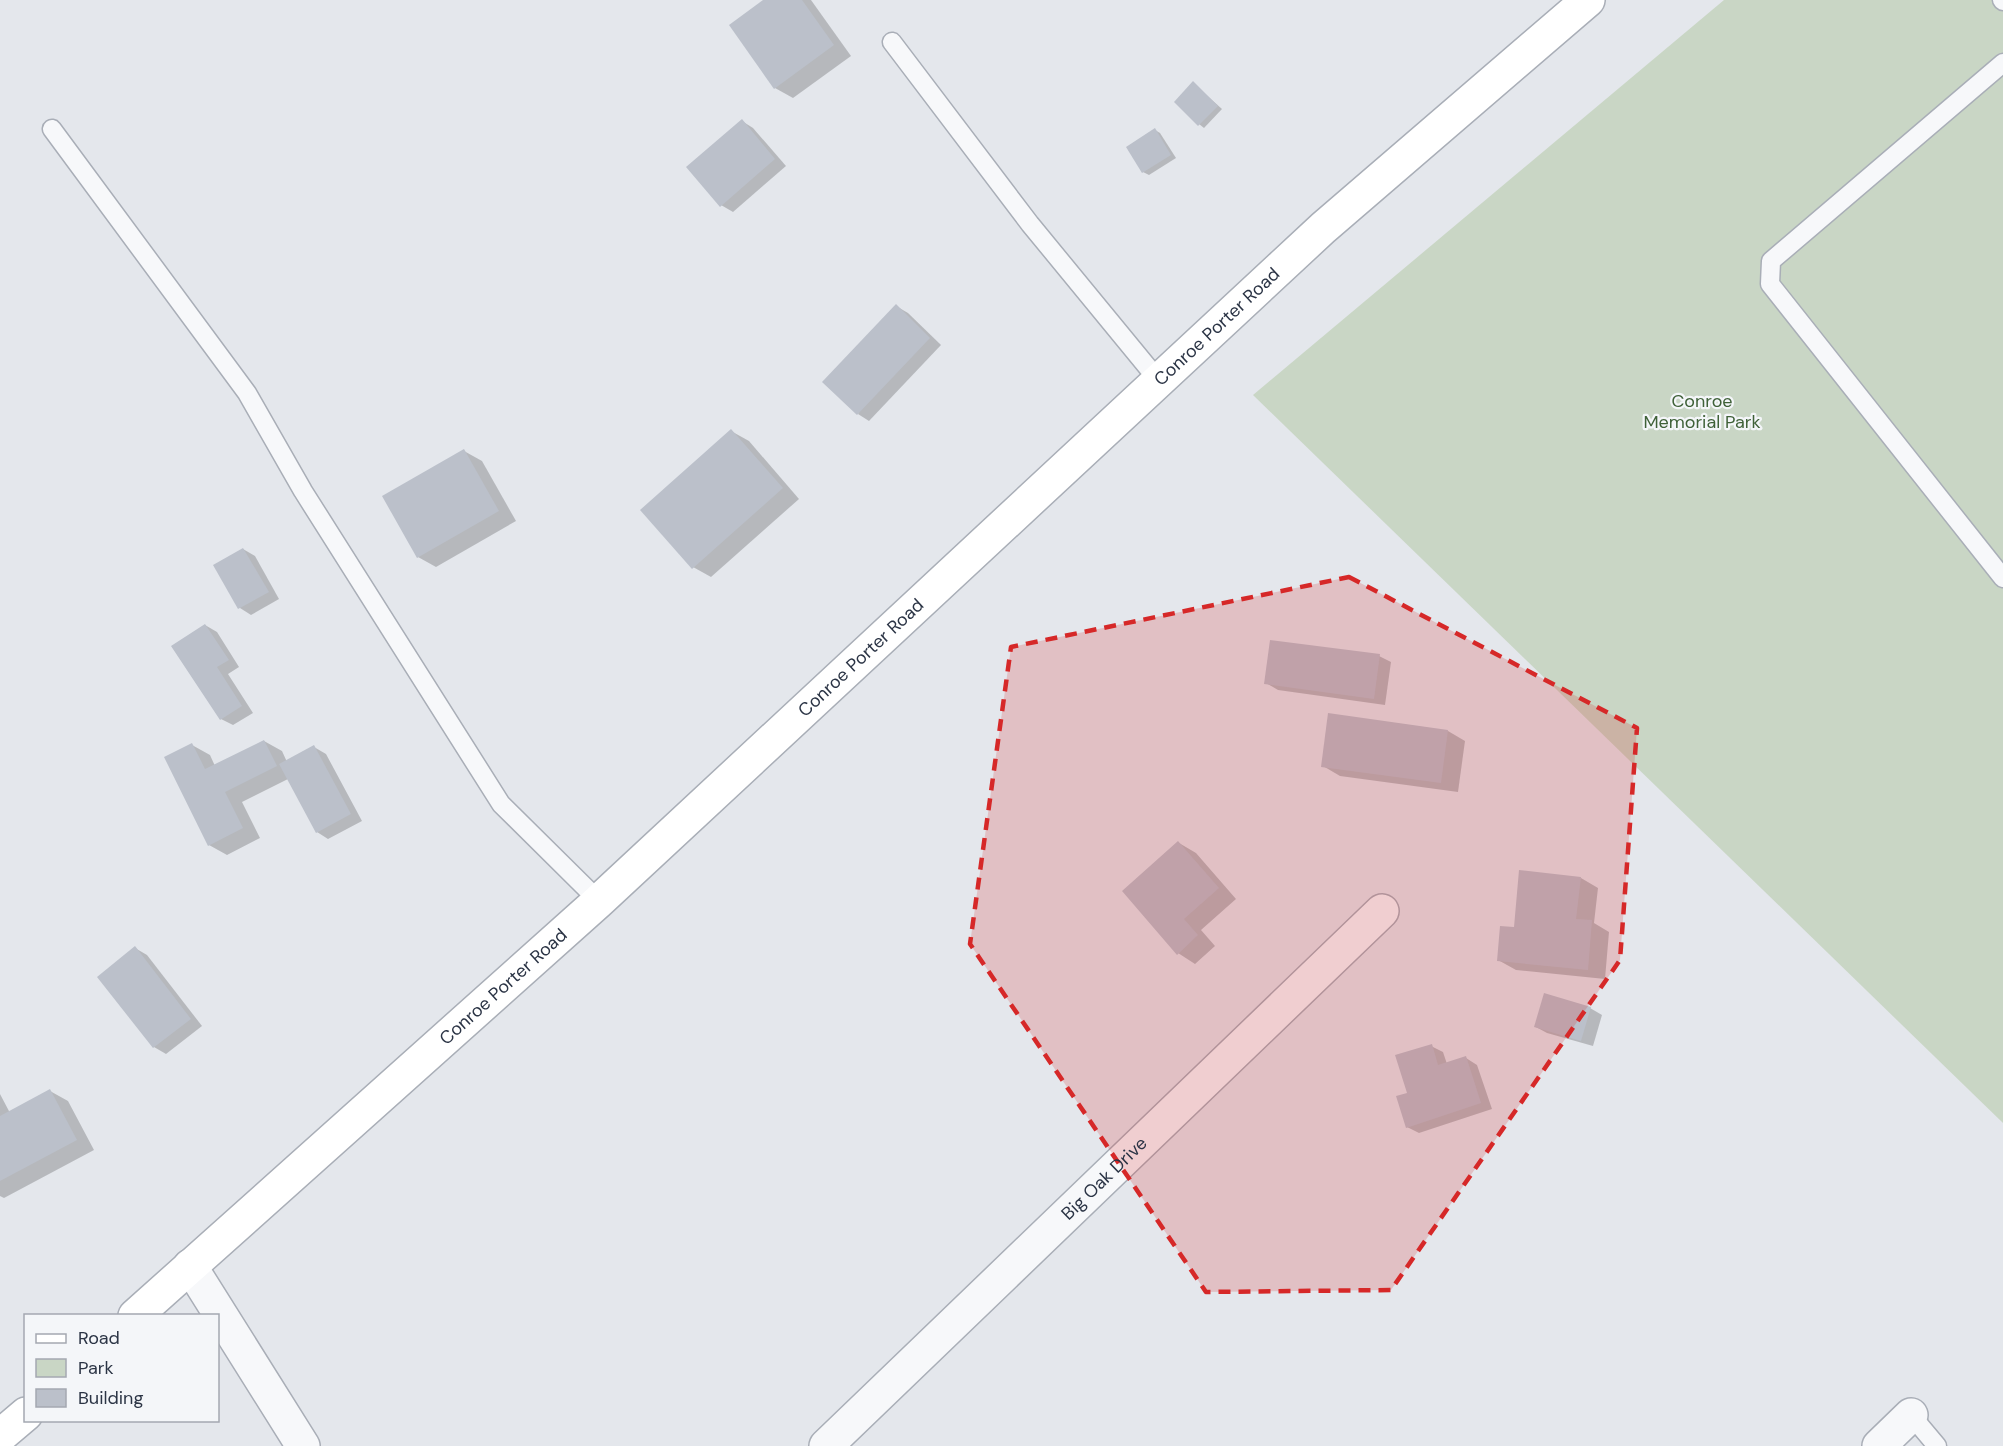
<svg xmlns="http://www.w3.org/2000/svg" width="2003" height="1446" font-family="'DM Sans',sans-serif">
<style>
.green{fill:#c9d6c5}
.shadow{fill:#0003}
.building{fill:#bbc0ca}
.lines{fill:none;stroke-linecap:round;stroke-linejoin:round}
.lane-casing{stroke:#a9aeb7;stroke-width:21}
.street-casing{stroke:#a9aeb7;stroke-width:36}
.secondary-casing{stroke:#a9aeb7;stroke-width:36}
.lane{stroke:#f7f8fa;stroke-width:18}
.street{stroke:#f7f8fa;stroke-width:33}
.secondary{stroke:#fff;stroke-width:33}
.marked{fill:#d62828;fill-opacity:0.2;stroke:#d62828;stroke-width:4.5;stroke-dasharray:12 8;stroke-linejoin:round}
.labels{text-anchor:middle;stroke-width:4.5;stroke-linejoin:round;paint-order:stroke}
.street-label{font-size:18px;fill:#2b3445;stroke:#f4f6f9}
.park-label{font-size:18px;fill:#3f6138;stroke:#f4f6f9}
</style>
<rect width="100%" height="100%" fill="#e4e7ec"/>
<path class="green" d="M 1724,0 L 2003,0 L 2003,1123 L 1253,395 Z"/>
<g class="shadow">
<path d="M 765,0 L 811,0 L 851,56 L 793,98 L 775,88 Z"/>
<path d="M 1193,83 L 1222,109 L 1204,128 L 1199,124 Z"/>
<path d="M 742,121 L 753,128 L 786,166 L 733,212 L 721,205 Z"/>
<path d="M 1155,130 L 1160,133 L 1176,158 L 1149,175 L 1143,172 L 1128,147 Z"/>
<path d="M 896,306 L 908,313 L 941,345 L 869,421 L 858,414 Z"/>
<path d="M 731,431 L 749,441 L 799,499 L 711,577 L 693,567 Z"/>
<path d="M 464,451 L 482,461 L 516,521 L 436,567 L 418,557 Z"/>
<path d="M 243,549 L 255,556 L 279,599 L 251,615 L 240,608 Z"/>
<path d="M 205,625 L 217,632 L 239,667 L 228,674 L 253,713 L 233,725 L 221,719 Z"/>
<path d="M 1379,656 L 1391,662 L 1385,705 L 1278,690 L 1266,683 Z"/>
<path d="M 1448,731 L 1465,741 L 1458,792 L 1340,776 L 1323,766 Z"/>
<path d="M 264,741 L 282,751 L 287,762 L 314,747 L 326,754 L 362,821 L 328,839 L 317,832 L 288,779 L 242,802 L 260,838 L 227,855 L 209,845 L 192,745 L 210,755 L 215,766 Z"/>
<path d="M 1179,843 L 1196,853 L 1236,899 L 1201,930 L 1215,946 L 1195,964 L 1178,953 Z"/>
<path d="M 1581,878 L 1598,888 L 1594,923 L 1609,932 L 1605,979 L 1516,970 L 1498,960 L 1515,929 Z"/>
<path d="M 135,948 L 147,955 L 202,1026 L 166,1054 L 154,1047 L 99,977 Z"/>
<path d="M 1590,1008 L 1602,1015 L 1593,1046 L 1547,1033 L 1536,1027 Z"/>
<path d="M 1431,1046 L 1443,1052 L 1447,1064 L 1466,1058 L 1477,1065 L 1492,1109 L 1419,1133 L 1407,1127 L 1409,1094 Z"/>
<path d="M 50,1091 L 68,1101 L 94,1150 L 4,1198 L 0,1196 L 0,1094 L 10,1113 Z"/>
</g>
<g class="building">
<path d="M 763,0 L 802,0 L 834,45 L 774,89 L 729,25 Z"/>
<path d="M 1193,81 L 1218,106 L 1198,126 L 1174,102 Z"/>
<path d="M 742,119 L 775,159 L 720,207 L 686,167 Z"/>
<path d="M 1155,128 L 1171,155 L 1142,173 L 1126,147 Z"/>
<path d="M 896,304 L 930,338 L 857,415 L 822,382 Z"/>
<path d="M 731,429 L 783,488 L 692,569 L 640,510 Z"/>
<path d="M 464,449 L 499,511 L 417,558 L 382,496 Z"/>
<path d="M 243,548 L 269,592 L 238,609 L 213,565 Z"/>
<path d="M 205,624 L 229,660 L 217,667 L 242,706 L 220,720 L 171,646 Z"/>
<path d="M 1270,640 L 1380,654 L 1374,699 L 1264,684 Z"/>
<path d="M 1328,713 L 1448,730 L 1441,783 L 1321,767 Z"/>
<path d="M 264,740 L 277,766 L 225,792 L 243,828 L 208,846 L 164,757 L 192,743 L 205,769 Z"/>
<path d="M 314,745 L 351,814 L 316,833 L 279,764 Z"/>
<path d="M 1178,841 L 1219,888 L 1184,919 L 1198,935 L 1177,955 L 1122,891 Z"/>
<path d="M 1519,870 L 1581,877 L 1576,919 L 1592,920 L 1588,970 L 1497,961 L 1500,926 L 1514,927 Z"/>
<path d="M 135,946 L 191,1019 L 153,1048 L 97,977 Z"/>
<path d="M 1544,993 L 1591,1007 L 1581,1041 L 1534,1027 Z"/>
<path d="M 1432,1044 L 1438,1065 L 1466,1056 L 1481,1103 L 1406,1128 L 1396,1096 L 1407,1093 L 1395,1055 Z"/>
<path d="M 50,1089 L 77,1140 L 0,1181 L 0,1116 Z"/>
</g>
<g class="lines">
<defs>
<g id="lane">
<path d="M 2002,0 L 2003,1"/>
<path d="M 892,42 L 1030,224 L 1159,381"/>
<path d="M 2003,63 L 1771,261 L 1770,284 L 2003,578"/>
<path d="M 52,129 L 247,393 L 303,491 L 501,804 L 599,901"/>
<path d="M 1911,1415 L 1937,1446"/>
</g>
<g id="street">
<path d="M 190,1266 L 303,1446"/>
<path id="s1" d="M 826,1446 L 1382,911"/>
<path d="M 1879,1446 L 1911,1415"/>
</g>
<g id="secondary">
<path id="s2" d="M 135,1316 L 599,901 L 1323,228 L 1588,0"/>
<path d="M 0,1436 L 26,1414"/>
</g>
</defs>
<use href="#lane" class="lane-casing"/>
<use href="#street" class="street-casing"/>
<use href="#secondary" class="secondary-casing"/>
<use href="#lane" class="lane"/>
<use href="#street" class="street"/>
<use href="#secondary" class="secondary"/>
</g>
<path class="marked" d="M 1349,577 L 1637,728 L 1620,960 L 1391,1290 L 1206,1292 L 970,944 L 1011,647 Z"/>
<g class="labels">
<g class="street-label">
<text dy="6" stroke="none"><textPath href="#s2" startOffset="1466">Conroe Porter Road</textPath></text>
<text dy="6" stroke="none"><textPath href="#s2" startOffset="980">Conroe Porter Road</textPath></text>
<text dy="6" stroke="none"><textPath href="#s2" startOffset="494">Conroe Porter Road</textPath></text>
<text dy="6" stroke="none"><textPath href="#s1" startOffset="386">Big Oak Drive</textPath></text>
</g>
<g class="park-label">
<text x="1702" y="407">Conroe<tspan x="1702" dy="21">Memorial Park</tspan></text>
</g>
</g>
<rect x="24" y="1314" width="195" height="108" fill="#f4f6f9" stroke="#a4a8b1" stroke-width="1.5"/>
<rect x="36" y="1334" width="30" height="9" fill="#ffffff" stroke="#a4a8b1" stroke-width="1.5"/>
<text x="78" y="1344" font-size="18" fill="#2b3445">Road</text>
<rect x="36" y="1359" width="30" height="18" fill="#c9d6c5" stroke="#a4a8b1" stroke-width="1.5"/>
<text x="78" y="1374" font-size="18" fill="#2b3445">Park</text>
<rect x="36" y="1389" width="30" height="18" fill="#bbc0ca" stroke="#a4a8b1" stroke-width="1.5"/>
<text x="78" y="1404" font-size="18" fill="#2b3445">Building</text>
</svg>
